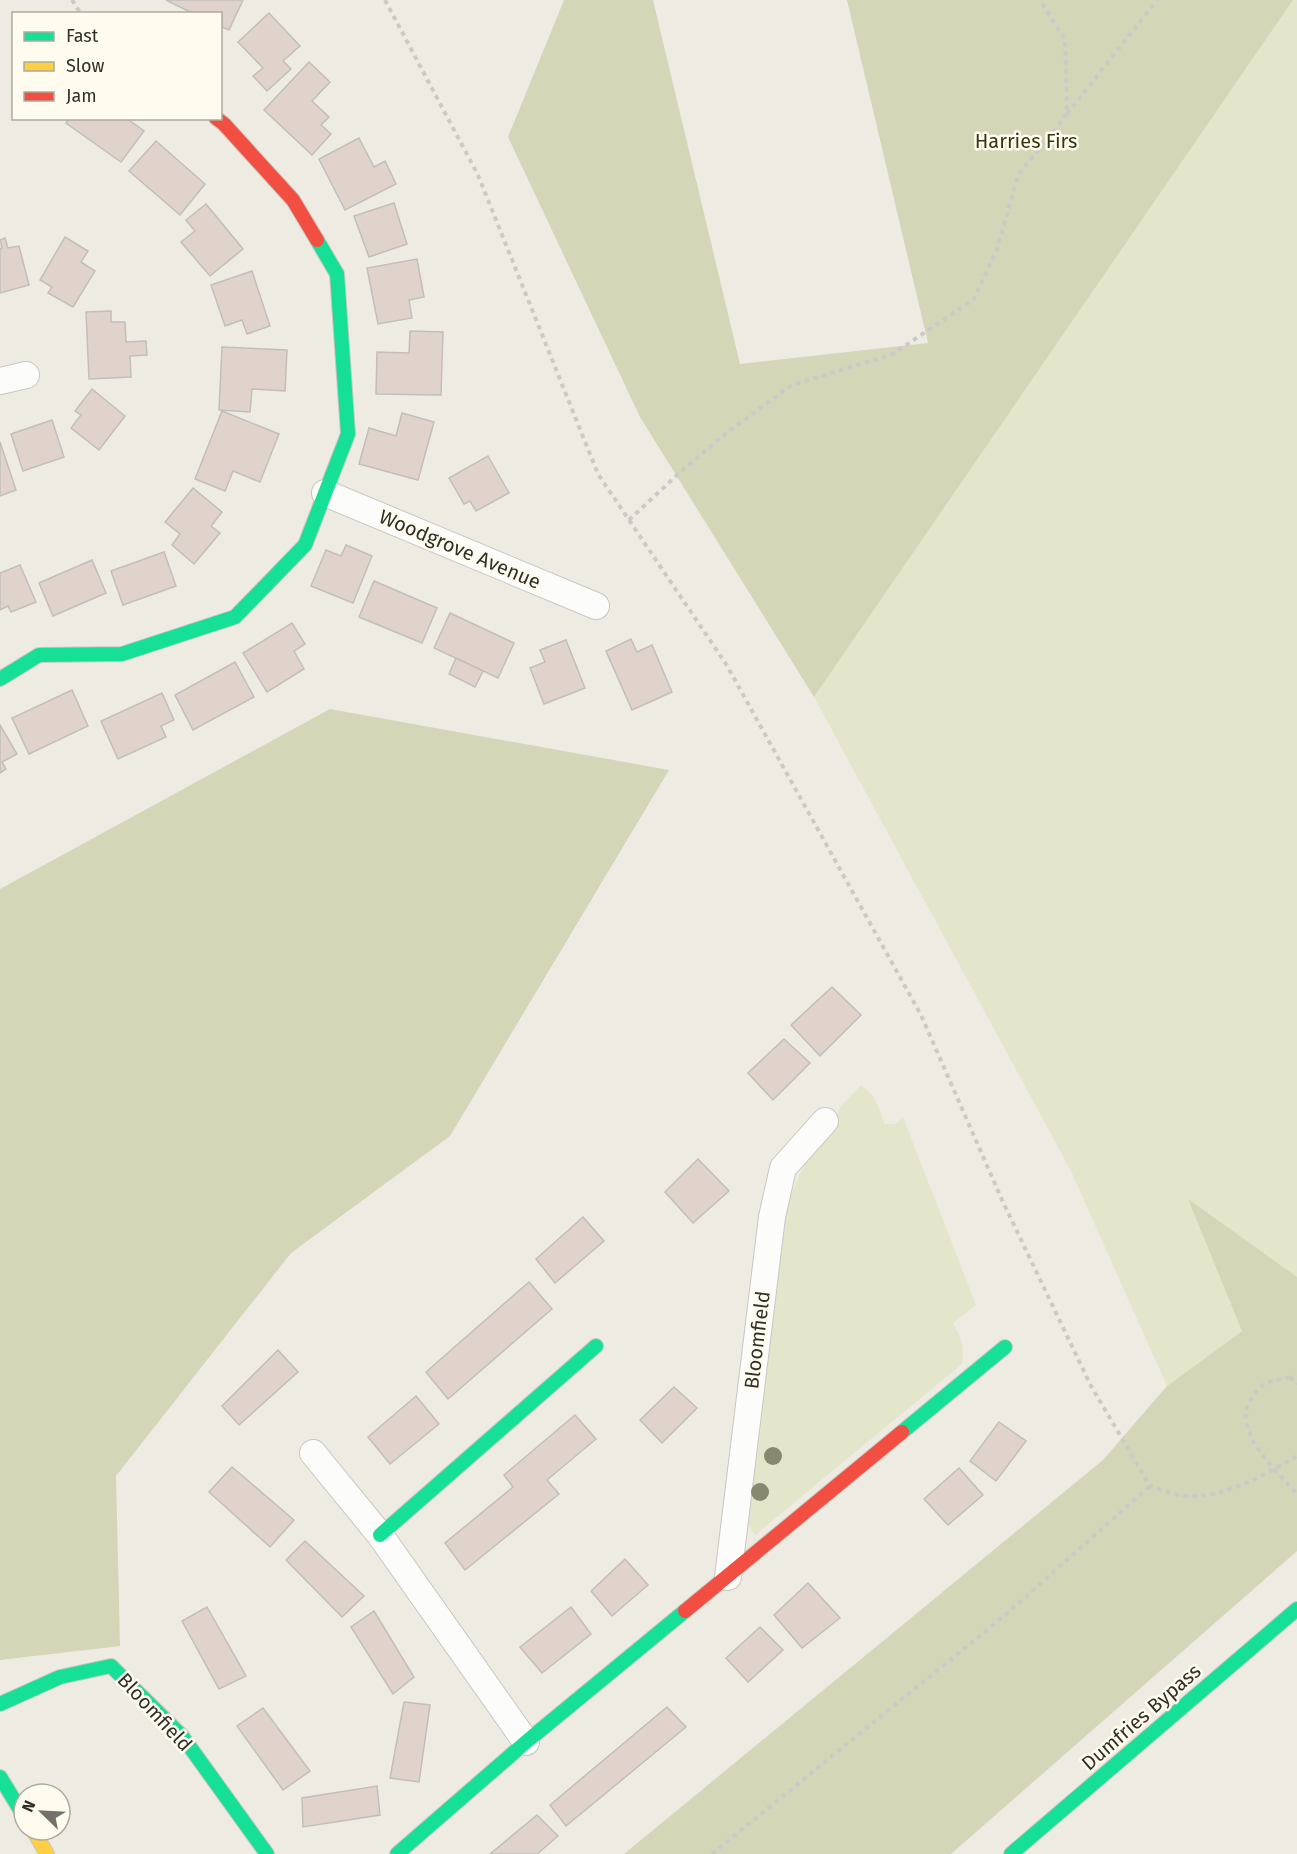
<svg xmlns="http://www.w3.org/2000/svg" width="1297" height="1854" font-family="'Fira Sans',sans-serif">
<style>
.green{fill:#e4e6cb}
.forest{fill:#d4d6b8}
.building{fill:#dfd3cc;stroke:#c3beba;stroke-width:1.5}
.lines{fill:none;stroke-linecap:round;stroke-linejoin:round}
.street-casing{stroke:#c9c7c1;stroke-width:28}
.fast-casing{stroke:#c9c7c1;stroke-width:16}
.slow-casing{stroke:#c9c7c1;stroke-width:16}
.jam-casing{stroke:#c9c7c1;stroke-width:16}
.path{stroke:#cccac7;stroke-width:4;stroke-dasharray:4.5 4.5;stroke-linecap:butt}
.street{stroke:#fcfcfb;stroke-width:26}
.fast{stroke:#16e098;stroke-width:14}
.slow{stroke:#ffcf43;stroke-width:14}
.jam{stroke:#f24e42;stroke-width:14}
.path-bridge{stroke:#cccac7;stroke-width:4;stroke-dasharray:4.5 4.5;stroke-linecap:butt}
.tree{fill:#878870}
.labels{text-anchor:middle;stroke-width:5;stroke-linejoin:round;paint-order:stroke}
.park-label{font-size:20px;fill:#333711;stroke:#fffcef}
.street-label{font-size:20px;fill:#312f29;stroke:#fffcef}
</style>
<rect width="100%" height="100%" fill="#eeebe3"/>
<g class="green">
<path d="M 1293,0 L 1297,0 L 1297,1295 L 1294,1292 L 1167,1386 L 1071,1171 L 814,697 Z"/>
<path d="M 861,1085 L 874,1097 L 885,1124 L 896,1124 L 903,1117 L 976,1305 L 953,1323 C 961,1337 965,1348 962,1364 L 755,1535 L 748,1524 L 744,1504 L 782,1214 L 808,1156 L 830,1131 L 841,1106 Z"/>
</g>
<g class="forest">
<path d="M 564,0 L 653,0 L 740,364 L 928,343 L 847,0 L 1293,0 L 814,697 L 640,417 L 508,137 Z"/>
<path d="M 330,709 L 669,770 L 450,1136 L 291,1253 L 116,1476 L 120,1646 L 0,1660 L 0,889 Z"/>
<path d="M 1188,1199 L 1297,1277 L 1297,1551 L 951,1854 L 624,1854 L 1103,1460 L 1167,1386 L 1242,1331 Z"/>
</g>
<g class="building">
<path d="M 166,0 L 243,0 L 229,30 L 220,26 L 220,14 L 194,14 Z"/>
<path d="M 269,13 L 300,46 L 283,61 L 291,69 L 267,91 L 253,76 L 263,68 L 238,42 Z"/>
<path d="M 309,62 L 330,82 L 312,101 L 329,117 L 321,125 L 331,134 L 312,155 L 264,110 Z"/>
<path d="M 69,118 L 126,118 L 144,131 L 121,162 L 66,123 Z"/>
<path d="M 359,138 L 374,167 L 385,161 L 396,184 L 345,210 L 319,159 Z"/>
<path d="M 156,141 L 205,184 L 180,215 L 129,171 Z"/>
<path d="M 394,203 L 407,244 L 369,257 L 354,216 Z"/>
<path d="M 206,204 L 243,249 L 210,276 L 181,242 L 195,231 L 186,220 Z"/>
<path d="M 65,237 L 88,251 L 81,262 L 95,271 L 73,307 L 48,293 L 52,287 L 40,280 Z"/>
<path d="M 5,238 L 8,248 L 19,246 L 29,285 L 0,293 L 0,249 L 2,248 L 0,240 Z"/>
<path d="M 417,259 L 424,297 L 409,300 L 412,318 L 378,324 L 367,268 Z"/>
<path d="M 252,271 L 270,326 L 247,334 L 242,320 L 225,326 L 211,285 Z"/>
<path d="M 111,311 L 111,322 L 125,322 L 126,342 L 146,341 L 147,355 L 130,356 L 131,377 L 89,379 L 86,312 Z"/>
<path d="M 410,331 L 443,332 L 441,395 L 376,394 L 377,352 L 409,353 Z"/>
<path d="M 222,347 L 287,350 L 285,391 L 252,389 L 250,412 L 219,410 Z"/>
<path d="M 92,389 L 125,416 L 99,450 L 71,428 L 81,415 L 75,411 Z"/>
<path d="M 222,411 L 279,434 L 260,482 L 233,471 L 225,491 L 195,479 Z"/>
<path d="M 402,413 L 434,422 L 418,480 L 359,464 L 369,428 L 396,436 Z"/>
<path d="M 52,420 L 64,457 L 23,471 L 11,434 Z"/>
<path d="M 0,442 L 16,490 L 0,496 Z"/>
<path d="M 488,456 L 509,493 L 476,511 L 470,501 L 464,504 L 449,478 Z"/>
<path d="M 193,488 L 222,512 L 211,526 L 220,533 L 194,564 L 172,545 L 180,534 L 165,522 Z"/>
<path d="M 346,545 L 372,556 L 353,603 L 311,586 L 326,550 L 341,556 Z"/>
<path d="M 164,552 L 176,586 L 123,605 L 111,571 Z"/>
<path d="M 92,560 L 106,593 L 53,616 L 39,583 Z"/>
<path d="M 20,565 L 36,602 L 11,612 L 8,606 L 0,610 L 0,573 Z"/>
<path d="M 374,581 L 437,608 L 422,643 L 359,617 Z"/>
<path d="M 450,613 L 514,643 L 498,678 L 434,648 Z"/>
<path d="M 292,623 L 305,644 L 294,651 L 304,669 L 267,692 L 243,653 Z"/>
<path d="M 631,639 L 637,652 L 652,645 L 672,692 L 632,710 L 606,651 Z"/>
<path d="M 566,640 L 585,688 L 544,704 L 530,668 L 545,662 L 540,650 Z"/>
<path d="M 456,658 L 483,671 L 475,687 L 449,674 Z"/>
<path d="M 235,662 L 254,697 L 193,730 L 175,695 Z"/>
<path d="M 72,690 L 88,726 L 29,754 L 12,718 Z"/>
<path d="M 162,693 L 174,720 L 161,726 L 166,737 L 118,759 L 101,721 Z"/>
<path d="M 0,725 L 17,754 L 2,762 L 6,769 L 0,773 Z"/>
<path d="M 832,987 L 861,1015 L 820,1056 L 791,1025 Z"/>
<path d="M 784,1039 L 810,1063 L 773,1100 L 748,1073 Z"/>
<path d="M 698,1159 L 729,1191 L 693,1223 L 665,1192 Z"/>
<path d="M 583,1217 L 604,1241 L 555,1283 L 536,1259 Z"/>
<path d="M 529,1282 L 552,1309 L 448,1399 L 426,1372 Z"/>
<path d="M 278,1350 L 298,1372 L 239,1425 L 222,1406 Z"/>
<path d="M 674,1387 L 697,1408 L 662,1443 L 640,1420 Z"/>
<path d="M 416,1396 L 439,1424 L 390,1464 L 368,1437 Z"/>
<path d="M 575,1415 L 596,1439 L 547,1480 L 559,1494 L 465,1570 L 445,1543 L 513,1487 L 504,1475 Z"/>
<path d="M 999,1422 L 1026,1441 L 996,1481 L 970,1461 Z"/>
<path d="M 232,1467 L 294,1520 L 270,1547 L 209,1492 Z"/>
<path d="M 959,1468 L 983,1495 L 948,1525 L 924,1499 Z"/>
<path d="M 305,1541 L 364,1596 L 342,1617 L 286,1560 Z"/>
<path d="M 625,1559 L 648,1585 L 612,1616 L 591,1591 Z"/>
<path d="M 808,1583 L 840,1618 L 802,1648 L 774,1615 Z"/>
<path d="M 207,1607 L 246,1676 L 219,1689 L 182,1621 Z"/>
<path d="M 571,1607 L 591,1634 L 542,1673 L 520,1647 Z"/>
<path d="M 374,1611 L 414,1677 L 393,1694 L 351,1627 Z"/>
<path d="M 760,1627 L 783,1650 L 748,1682 L 726,1658 Z"/>
<path d="M 404,1702 L 430,1705 L 419,1782 L 390,1778 Z"/>
<path d="M 667,1707 L 686,1727 L 566,1826 L 550,1805 Z"/>
<path d="M 263,1708 L 310,1771 L 283,1790 L 237,1726 Z"/>
<path d="M 377,1786 L 380,1815 L 303,1827 L 302,1798 Z"/>
<path d="M 537,1815 L 558,1836 L 537,1854 L 490,1854 Z"/>
</g>
<g class="lines">
<defs>
<g id="street">
<path d="M 0,381 L 26,375"/>
<path d="M 325,493 L 596,606"/>
<path d="M 313,1453 L 380,1535 L 526,1742"/>
<path d="M 728,1577 L 772,1217 L 783,1168 L 825,1121"/>
</g>
<g id="fast">
<path d="M 0,679 L 39,655 L 122,654 L 235,617 L 305,545 L 348,434 L 337,274 L 317,240"/>
<path d="M 902,1432 L 1005,1347"/>
<path d="M 380,1535 L 596,1346"/>
<path d="M 0,1704 L 60,1677 L 111,1666 L 182,1736 L 267,1854"/>
<path d="M 0,1777 L 24,1816"/>
<path d="M 397,1854 L 526,1742 L 685,1611"/>
<path d="M 1011,1854 L 1297,1609"/>
</g>
<path id="slow" d="M 33,1830 L 47,1854"/>
<g id="jam">
<path d="M 216,118 L 224,124 L 293,200 L 317,240"/>
<path d="M 685,1611 L 902,1432"/>
</g>
</defs>
<use href="#street" class="street-casing"/>
<use href="#fast" class="fast-casing"/>
<use href="#slow" class="slow-casing"/>
<use href="#jam" class="jam-casing"/>
<g class="path">
<path d="M 72,0 L 81,14"/>
<path d="M 385,0 L 478,175 L 598,474 L 726,664 L 921,1015 L 1002,1200 L 1091,1386 L 1150,1486 C 1161,1489 1175,1496 1186,1496 C 1226,1498 1264,1475 1297,1456"/>
<path d="M 1067,114 L 1157,0"/>
<path d="M 629,520 L 676,476 L 725,434 L 792,385 L 893,354 L 974,299 L 998,247 L 1018,175 L 1067,114 L 1065,40 L 1040,0"/>
<path d="M 1290,1377 L 1297,1384"/>
<path d="M 712,1854 L 1004,1616 L 1150,1486"/>
</g>
<use href="#street" class="street"/>
<use href="#fast" class="fast"/>
<use href="#slow" class="slow"/>
<use href="#jam" class="jam"/>
<path class="path-bridge" d="M 1290,1377 C 1283,1379 1274,1380 1267,1383 C 1260,1386 1255,1392 1251,1399 C 1230,1431 1278,1472 1297,1494"/>
</g>
<g class="tree">
<circle cx="773" cy="1456" r="9"/>
<circle cx="760" cy="1492" r="9"/>
</g>
<g class="labels">
<g class="park-label">
<text x="1026" y="148">Harries Firs</text>
</g>
<g class="street-label">
<text transform="translate(460 549) rotate(23)" y="7">Woodgrove Avenue</text>
<text transform="translate(757 1340) rotate(-83)" y="7">Bloomfield</text>
<text transform="translate(155 1712) rotate(47)" y="7">Bloomfield</text>
<text transform="translate(1141 1717) rotate(-41)" y="7">Dumfries Bypass</text>
</g>
</g>
<rect x="12" y="12" width="210" height="108" fill="#fffcef" stroke="#adaaa0" stroke-width="1.5"/>
<rect x="24" y="32" width="30" height="9" fill="#16e098" stroke="#adaaa0" stroke-width="1.5"/>
<text x="66" y="42" font-size="18" fill="#312f29">Fast</text>
<rect x="24" y="62" width="30" height="9" fill="#ffcf43" stroke="#adaaa0" stroke-width="1.5"/>
<text x="66" y="72" font-size="18" fill="#312f29">Slow</text>
<rect x="24" y="92" width="30" height="9" fill="#f24e42" stroke="#adaaa0" stroke-width="1.5"/>
<text x="66" y="102" font-size="18" fill="#312f29">Jam</text>
<g transform="translate(42 1812) rotate(294)"><circle r="28" fill="#fffcef" stroke="#adaaa0" stroke-width="1.5"/>
<path d="M0-4.5L10 22L0 15L-10 22Z" fill="#73716a"/>
<text y="-9" font-size="16" font-weight="bold" text-anchor="middle" fill="#312f29">N</text>
</g>
</svg>
